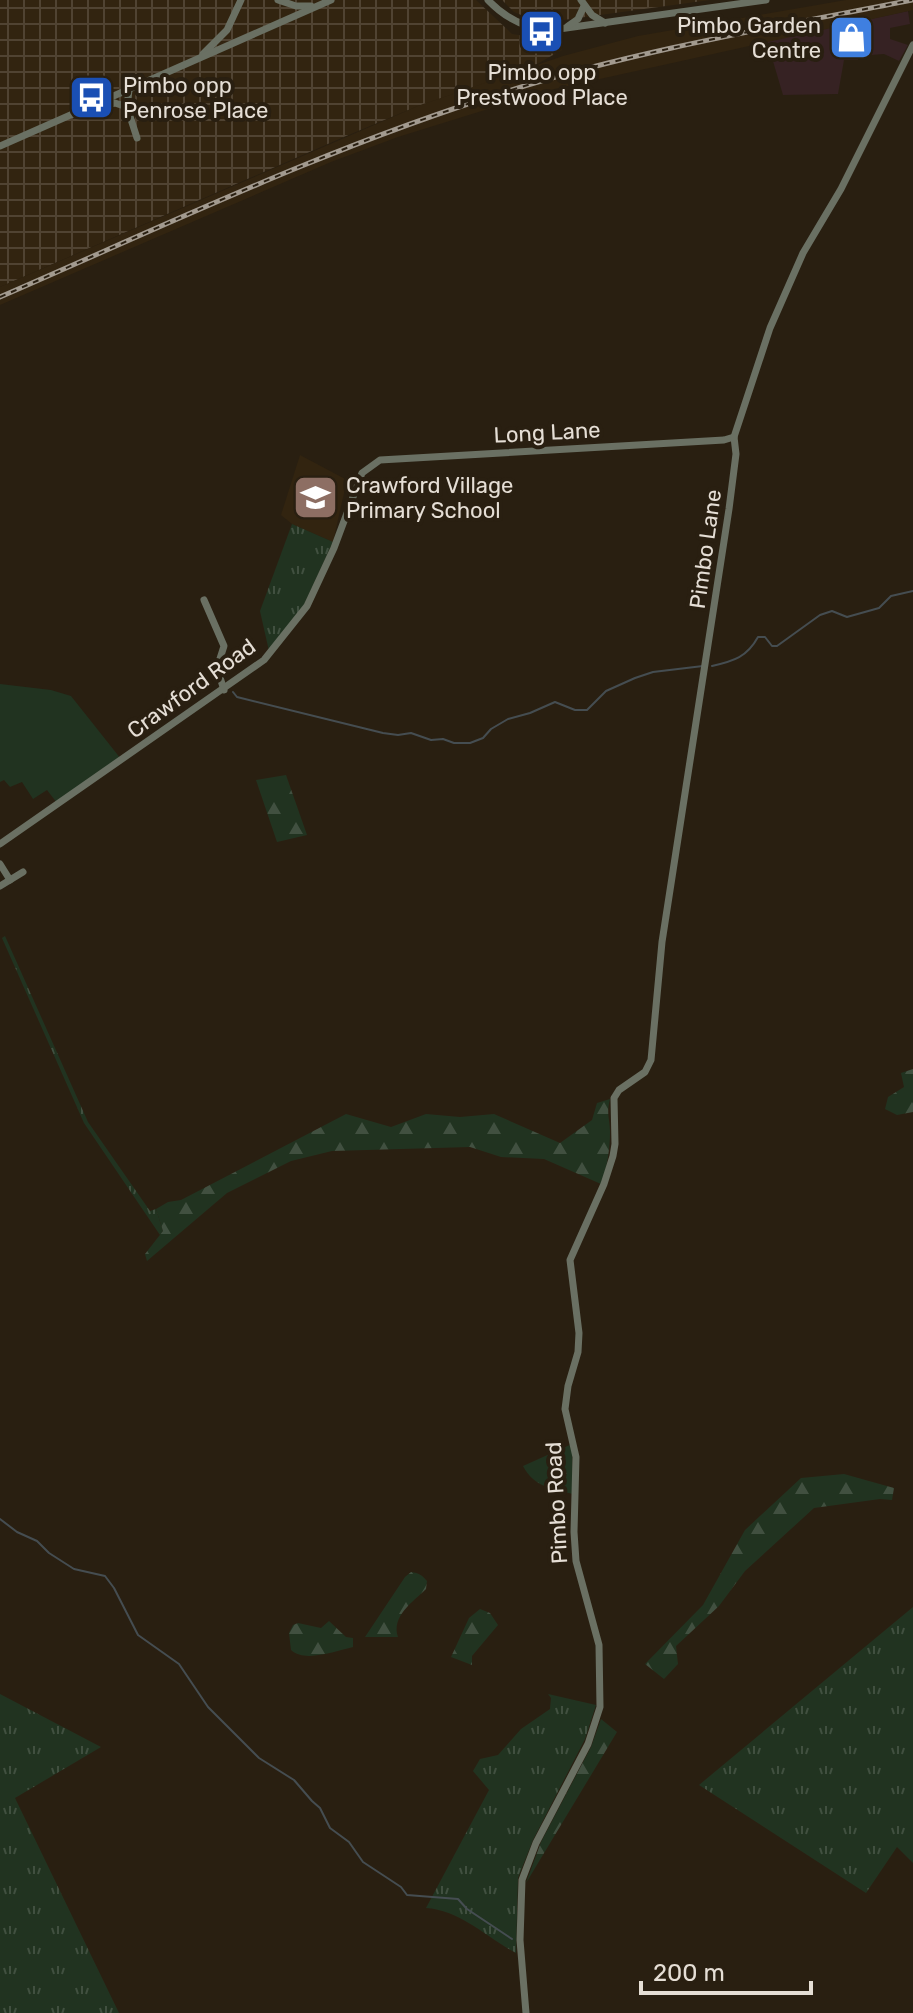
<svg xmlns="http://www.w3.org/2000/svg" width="913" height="2013" font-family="Rubik,sans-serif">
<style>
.commercial{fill:#362223}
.industrial{fill:url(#industrial-grid)}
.built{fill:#322410}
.grass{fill:url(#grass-tufts)}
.forest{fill:url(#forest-firs)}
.park{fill:#213320}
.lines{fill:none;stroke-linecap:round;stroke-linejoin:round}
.stream{stroke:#454d51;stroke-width:2}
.minor{stroke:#6a7063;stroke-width:7}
.rail-casing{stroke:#a29a8f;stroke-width:5}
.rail{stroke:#291f11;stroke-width:2;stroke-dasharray:6;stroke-linecap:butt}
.labels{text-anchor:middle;stroke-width:8;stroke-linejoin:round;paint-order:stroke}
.poi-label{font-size:22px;fill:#e5ded5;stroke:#291f11;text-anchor:start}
.street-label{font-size:22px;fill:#e5ded5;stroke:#291f11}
</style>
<defs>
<pattern id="industrial-grid" width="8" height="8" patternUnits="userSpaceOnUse" patternTransform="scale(2)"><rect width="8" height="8" fill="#322410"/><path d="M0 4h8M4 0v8" fill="none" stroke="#504332"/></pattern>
<pattern id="grass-tufts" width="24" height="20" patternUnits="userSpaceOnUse" patternTransform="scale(2)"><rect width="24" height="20" fill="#213320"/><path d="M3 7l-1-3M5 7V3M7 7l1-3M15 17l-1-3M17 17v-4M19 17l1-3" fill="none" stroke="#415040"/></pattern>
<pattern id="forest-firs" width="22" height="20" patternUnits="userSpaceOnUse" patternTransform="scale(2)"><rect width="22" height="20" fill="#213320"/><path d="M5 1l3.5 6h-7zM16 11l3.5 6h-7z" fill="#415040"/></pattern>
</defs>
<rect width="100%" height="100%" fill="#291f11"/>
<path class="commercial" d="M 908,11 L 910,24 L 890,28 L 890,39 L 908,45 L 899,61 L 884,54 L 858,56 L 858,60 L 844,60 L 838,94 L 783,95 L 767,41 Z"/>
<g class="industrial">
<path d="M 0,0 L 476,0 L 512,34 L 556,41 L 562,50 L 528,69 L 418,106 L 346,136 L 0,287 Z"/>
<path d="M 502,0 L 710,0 L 556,21 L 533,20 L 514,12 Z"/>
</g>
<g class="built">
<path d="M 846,0 L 913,0 L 913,10 L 550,90 L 398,137 L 331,162 L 0,305 L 0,287 L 418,106 L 563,56 L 638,36 Z"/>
<path d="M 300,455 L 347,480 L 333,542 L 292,524 L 281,515 Z"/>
</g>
<g class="grass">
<path d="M 292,524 L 333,542 L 304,605 L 269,651 L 260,611 Z"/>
<path d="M 5,936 L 88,1122 L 150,1211 L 156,1209 L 163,1231 L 160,1235 L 84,1123 L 2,938 Z"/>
<path d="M 913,1607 L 913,1863 L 897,1847 L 866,1893 L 699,1785 Z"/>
<path d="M 0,1694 L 101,1747 L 15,1798 L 119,2013 L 0,2013 Z"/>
<path d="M 548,1694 L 596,1705 L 585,1739 L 533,1840 L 518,1878 L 516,1953 C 486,1937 460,1910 426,1908 L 489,1790 L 473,1771 L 480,1759 L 498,1755 L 521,1729 L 550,1709 L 551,1698 Z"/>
</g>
<g class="forest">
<path d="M 286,775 L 307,835 L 277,842 L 256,780 Z"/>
<path d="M 913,1069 L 913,1112 L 897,1115 L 885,1109 L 888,1097 L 904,1087 L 901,1073 Z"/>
<path d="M 610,1099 C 606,1115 610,1118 610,1132 C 610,1148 607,1169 601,1184 L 544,1159 L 501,1157 L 470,1147 L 332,1151 L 291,1161 L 227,1193 L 147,1261 L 145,1254 L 163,1231 L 156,1209 L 168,1202 L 181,1200 L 346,1114 L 391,1127 L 426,1114 L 460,1117 L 494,1114 L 560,1143 L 592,1120 L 597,1103 Z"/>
<path d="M 572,1444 L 573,1494 C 552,1489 534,1487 523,1466 Z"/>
<path d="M 844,1474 L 894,1488 L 892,1500 L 880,1499 L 814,1508 L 745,1571 L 719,1606 L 676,1646 L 678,1664 L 664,1679 L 645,1664 L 703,1605 L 745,1530 L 801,1478 Z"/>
<path d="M 411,1572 C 419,1573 422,1575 427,1581 L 426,1589 C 413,1602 391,1616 398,1637 L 365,1637 L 405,1577 Z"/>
<path d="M 480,1609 L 490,1613 L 498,1625 L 472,1656 L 472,1665 L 451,1657 L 469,1618 Z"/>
<path d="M 329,1621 L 346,1637 L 353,1638 L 353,1647 C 335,1651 305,1663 291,1650 L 289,1633 L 293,1625 L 298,1623 L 321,1628 Z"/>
<path d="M 601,1719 L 617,1732 L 526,1883 L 541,1842 L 591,1747 Z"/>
</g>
<path class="park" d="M 0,684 L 51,690 L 71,696 L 121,759 L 57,803 L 47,790 L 33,799 L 22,782 L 10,787 L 4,780 L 0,782 Z"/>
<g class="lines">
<g class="stream">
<path d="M 712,666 C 734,661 747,657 758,637 L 765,637 L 772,646 L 777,646 L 820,615 L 832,611 L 847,617 L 879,608 L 891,596 L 913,591"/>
<path d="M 233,692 L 237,697 L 383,733 L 398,735 L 411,733 L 431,740 L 443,739 L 454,743 L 470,743 L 483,738 L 491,729 L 508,719 L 530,713 L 555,702 L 575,710 L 587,710 L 606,691 L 635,678 L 653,672 L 703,666"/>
<path d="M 0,1519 L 17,1532 L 37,1541 L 49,1553 L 74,1569 L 105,1576 L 114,1588 L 138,1635 L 179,1664 L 208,1707 L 259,1758 L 294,1780 L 312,1801 L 320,1808 L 330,1828 L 349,1842 L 363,1862 L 401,1887 L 407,1895 L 458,1899 L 467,1909 L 512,1939"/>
</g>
<g class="minor">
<path d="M 278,0 L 296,6 L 311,6"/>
<path d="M 488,0 C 506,19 526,29 552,30 L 766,0"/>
<path d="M 581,0 L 592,15 L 605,23"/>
<path d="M 568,26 L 578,19 L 584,6"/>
<path d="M 203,54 L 227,30 L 241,0"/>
<path d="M 129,90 L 127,107 L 137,138"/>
<path d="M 101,106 L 115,103 L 127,107"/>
<path d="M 0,146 L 331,0"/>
<path d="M 204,600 L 224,646 L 217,668 L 224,690"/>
<path d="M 0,844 L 264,660 L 307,606 L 334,548 L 362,473 L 380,460 L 724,440 L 734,437"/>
<path d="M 0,864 L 10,880"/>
<path d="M 0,886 L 23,872"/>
<path d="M 526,2013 L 520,1940 L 522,1880 L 536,1843 L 588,1744 L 600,1707 L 599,1645 L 576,1561 L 574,1532 L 576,1457 L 565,1409 L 568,1386 L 578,1352 L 579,1333 L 570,1260 L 604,1184 L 613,1156 L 615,1144 L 614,1098 L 619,1090 L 645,1072 L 651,1060 L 662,942 L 729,509 L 736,454 L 734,437 L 770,328 L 803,253 L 841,189 L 913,45"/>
</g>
<defs>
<path id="rail" d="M 0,297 C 166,225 331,146 505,92 C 638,50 775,27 912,0"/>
</defs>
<use href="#rail" class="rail-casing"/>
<use href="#rail" class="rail"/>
</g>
<defs>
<symbol id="bus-square" viewBox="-11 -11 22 22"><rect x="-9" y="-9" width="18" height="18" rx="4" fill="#1a4fb4" stroke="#291f11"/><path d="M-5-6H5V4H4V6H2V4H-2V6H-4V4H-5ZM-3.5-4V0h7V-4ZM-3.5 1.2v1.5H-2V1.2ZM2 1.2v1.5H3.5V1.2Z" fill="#fff"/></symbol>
<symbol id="shop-square" viewBox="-11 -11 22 22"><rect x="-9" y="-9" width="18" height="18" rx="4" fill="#3f7fe0" stroke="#291f11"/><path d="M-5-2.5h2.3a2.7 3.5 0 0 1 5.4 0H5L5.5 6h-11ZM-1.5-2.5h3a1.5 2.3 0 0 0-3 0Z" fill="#fff"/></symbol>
<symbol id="school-square" viewBox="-11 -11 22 22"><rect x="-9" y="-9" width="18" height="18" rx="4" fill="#8d6e63" stroke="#291f11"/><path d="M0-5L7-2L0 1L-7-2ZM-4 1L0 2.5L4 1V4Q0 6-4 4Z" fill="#fff"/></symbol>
</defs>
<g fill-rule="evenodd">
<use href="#bus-square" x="516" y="6" width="51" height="51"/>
<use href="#shop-square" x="826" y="12" width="51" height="51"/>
<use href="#bus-square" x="66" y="72" width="51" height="51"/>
<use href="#school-square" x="290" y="472" width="51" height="51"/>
</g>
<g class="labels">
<g class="poi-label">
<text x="821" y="33" text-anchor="end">Pimbo Garden<tspan x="821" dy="25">Centre</tspan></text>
<text x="542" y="80" text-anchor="middle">Pimbo opp<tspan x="542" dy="25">Prestwood Place</tspan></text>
<text x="123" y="93">Pimbo opp<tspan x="123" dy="25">Penrose Place</tspan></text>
<text x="346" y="493">Crawford Village<tspan x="346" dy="25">Primary School</tspan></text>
</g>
<g class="street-label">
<text transform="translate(547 432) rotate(-3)" y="8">Long Lane</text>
<text transform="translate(705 549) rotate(-82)" y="8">Pimbo Lane</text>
<text transform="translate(191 688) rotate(-36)" y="8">Crawford Road</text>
<text transform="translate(556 1503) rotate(-93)" y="8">Pimbo Road</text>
</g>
</g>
<path d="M641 1981v12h170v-12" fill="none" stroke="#e5ded5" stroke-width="4"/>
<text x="653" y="1981" font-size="24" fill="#e5ded5" stroke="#291f11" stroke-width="6" paint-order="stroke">200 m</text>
</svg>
